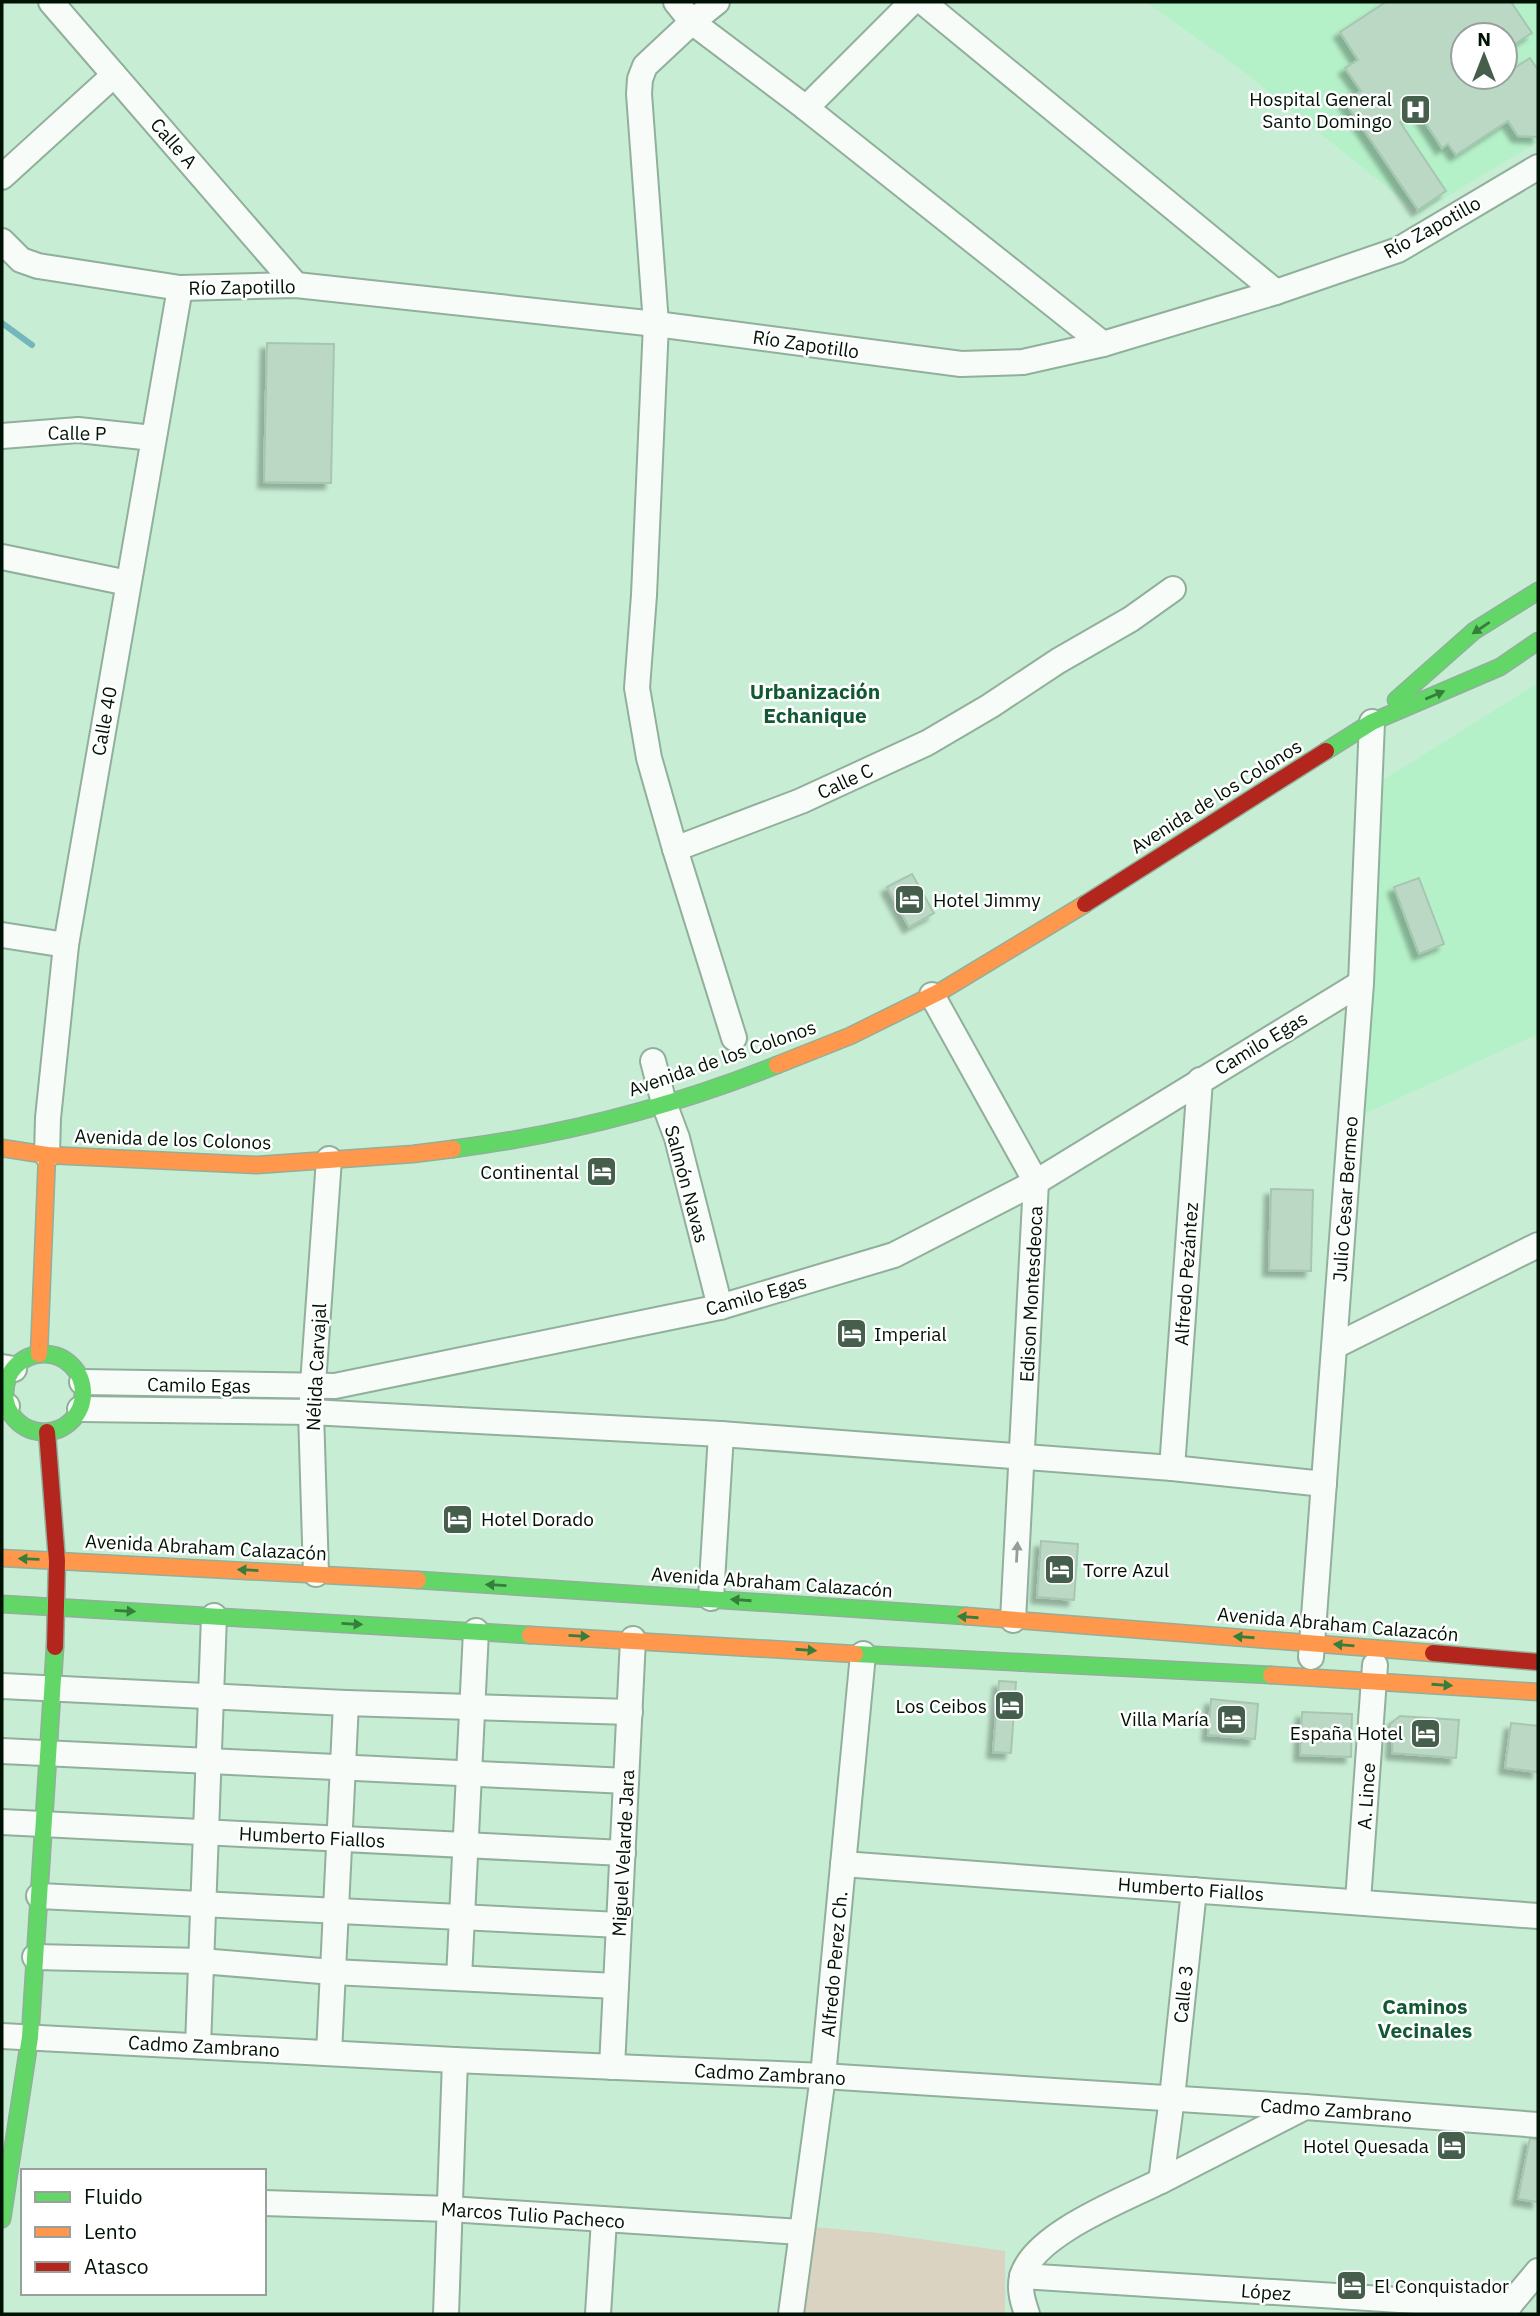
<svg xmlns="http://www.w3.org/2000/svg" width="1540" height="2316" font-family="'IBM Plex Sans',sans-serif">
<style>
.built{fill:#b4f0c8;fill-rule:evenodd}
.green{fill:#dad3c1}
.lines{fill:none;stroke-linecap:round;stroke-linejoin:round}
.stream{stroke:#73b7bc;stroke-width:6}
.building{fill:#bbd8c5;stroke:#a7c6b2;stroke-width:2;filter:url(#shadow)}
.street-casing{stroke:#91af9b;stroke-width:28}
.fast-casing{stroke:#91af9b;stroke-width:19}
.slow-casing{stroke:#91af9b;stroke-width:19}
.jam-casing{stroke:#91af9b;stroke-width:19}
.street{stroke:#f7fcf9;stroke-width:24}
.fast{stroke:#63d668;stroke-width:16}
.slow{stroke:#ff974d;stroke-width:16}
.jam{stroke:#b3261e;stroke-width:16}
.oneway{fill:#367e3b}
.oneway2{fill:#949e97}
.labels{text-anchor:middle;stroke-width:5;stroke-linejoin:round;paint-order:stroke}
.poi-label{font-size:19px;fill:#001204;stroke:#fff;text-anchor:end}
.street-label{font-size:19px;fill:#001204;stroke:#fff}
.neighbourhood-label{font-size:21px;font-weight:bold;fill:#115833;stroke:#fff}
</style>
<defs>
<filter id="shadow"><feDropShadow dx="-6" dy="6" stdDeviation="2" flood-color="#0004"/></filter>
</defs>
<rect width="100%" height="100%" fill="#c7eed4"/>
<g class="built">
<path d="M 1146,2 L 1538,2 L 1538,142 L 1419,213 L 1239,68 ZM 1463,35 L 1505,35 L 1505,77 L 1463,77 Z"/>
<path d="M 1538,683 L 1538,1038 L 1536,1035 L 1351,1120 L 1375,785 Z"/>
</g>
<path class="green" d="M 814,2227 L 879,2233 L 1005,2251 L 1005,2314 L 803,2314 Z"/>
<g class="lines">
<path class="stream" d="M 2,323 L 32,345"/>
</g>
<g class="building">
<path d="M 1386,2 L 1511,2 L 1532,33 L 1505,50 L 1505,35 L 1463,35 L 1463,77 L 1484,77 L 1489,85 L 1501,77 L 1505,77 L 1505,74 L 1530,58 L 1538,70 L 1538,137 L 1518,136 L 1508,121 L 1456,155 L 1448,144 L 1442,148 L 1417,110 L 1400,122 L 1446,191 L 1418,210 L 1345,102 L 1361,91 L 1345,68 L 1358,60 L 1340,32 Z"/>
<path d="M 267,343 L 334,344 L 331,483 L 264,482 Z"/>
<path d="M 912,874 L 934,913 L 909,927 L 887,887 Z"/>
<path d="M 1419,878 L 1444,944 L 1419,954 L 1394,887 Z"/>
<path d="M 1271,1189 L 1313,1190 L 1311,1271 L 1269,1270 Z"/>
<path d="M 1041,1541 L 1078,1544 L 1074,1600 L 1037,1597 Z"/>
<path d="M 999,1681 L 1016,1682 L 1011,1753 L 993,1752 Z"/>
<path d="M 1211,1699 L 1258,1704 L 1255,1739 L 1208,1735 Z"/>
<path d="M 1302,1712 L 1352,1714 L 1351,1757 L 1300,1755 Z"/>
<path d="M 1400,1716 L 1459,1720 L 1456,1758 L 1392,1753 L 1393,1732 L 1390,1732 L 1390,1724 Z"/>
<path d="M 1511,1723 L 1538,1726 L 1538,1772 L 1505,1768 Z"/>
<path d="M 1530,2138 L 1538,2140 L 1538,2202 L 1518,2199 Z"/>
</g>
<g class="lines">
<defs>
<g id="street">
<path d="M 51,2 L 296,285"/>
<path d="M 676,2 L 692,22 L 806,108 L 1103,344"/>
<path d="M 923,2 L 1276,292"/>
<path d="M 806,108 L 912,2"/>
<path d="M 2,177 L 114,75"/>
<path d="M 2,241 L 21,260 L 38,266 L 180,288 L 296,285 L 656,324 L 961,364 L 1023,362 L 1103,344 L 1276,292 L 1398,250 L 1538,167"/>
<path d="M 2,436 L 78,430 L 153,438"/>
<path d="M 2,557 L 128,583"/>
<path d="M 675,849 L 649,758 L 637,688 L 644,595 L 656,324 L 639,94 L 640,79 L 645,66 L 692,22 L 717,2"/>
<path d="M 2,935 L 66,945"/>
<path d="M 932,995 L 1036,1182 L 1013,1620"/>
<path d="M 734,1038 L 675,849 L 801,801 L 927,743 L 990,706 L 1058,661 L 1131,619 L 1173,589"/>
<path d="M 653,1061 L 664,1103 L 677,1138 L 720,1307"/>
<path d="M 47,1155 L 48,1118 L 66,945 L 180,288"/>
<path d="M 1335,1346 L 1538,1245"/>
<path d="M 2,1367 L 14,1369"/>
<path d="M 82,1382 L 335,1386 L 720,1307 L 894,1255 L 1036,1182 L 1361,983"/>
<path d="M 2,1405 L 7,1406"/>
<path d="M 80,1409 L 311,1412 L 721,1434 L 1172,1468 L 1324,1484"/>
<path d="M 1172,1468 L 1200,1080"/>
<path d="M 316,1574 L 311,1412 L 329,1159"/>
<path d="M 711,1598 L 721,1434"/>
<path d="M 1311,1657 L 1361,983 L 1372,722"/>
<path d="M 2,1686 L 346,1703 L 630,1712"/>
<path d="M 2,1751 L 626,1781"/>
<path d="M 2,1822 L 623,1853"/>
<path d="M 843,1864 L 1538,1916"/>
<path d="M 39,1896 L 619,1925"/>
<path d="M 1358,1901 L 1375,1665"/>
<path d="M 35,1957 L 201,1961 L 333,1972 L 616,1986"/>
<path d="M 459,1978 L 476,1631"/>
<path d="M 2,2036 L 455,2060 L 823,2076 L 1305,2107 L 1538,2125"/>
<path d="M 198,2046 L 214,1616"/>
<path d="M 329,2053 L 346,1703"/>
<path d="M 612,2067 L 633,1639"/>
<path d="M 1161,2181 L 1305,2107"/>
<path d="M 264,2203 L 450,2209 L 801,2232"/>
<path d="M 1022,2276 L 1509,2307"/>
<path d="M 446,2314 L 455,2060"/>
<path d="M 598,2314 L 604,2220"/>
<path d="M 791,2314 L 823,2076 L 863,1654"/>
<path d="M 1027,2314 C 1023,2302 1019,2290 1022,2277 C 1032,2235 1123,2200 1161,2181 L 1172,2098 L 1194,1890"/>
<path d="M 1502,2314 L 1538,2271"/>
</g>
<g id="fast">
<path d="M 1396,700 L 1474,631 L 1538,591"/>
<path d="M 1326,751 L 1372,722 L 1500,667 L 1538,641"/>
<path d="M 453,1149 C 563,1135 674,1106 777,1065"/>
<circle cx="44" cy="1393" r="39"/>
<path d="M 418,1580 L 966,1616"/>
<path d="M 2,1604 L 530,1635"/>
<path d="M 855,1654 L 1271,1675"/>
<path d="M 2,2219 L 30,2037 L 55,1647"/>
</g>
<g id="slow">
<path d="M 777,1065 L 850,1036 L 943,990 L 1085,904"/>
<path d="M 2,1148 L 47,1155 L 257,1165 L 413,1154 L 453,1149"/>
<path d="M 39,1354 L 47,1155"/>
<path d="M 2,1558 L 418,1580"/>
<path d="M 966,1616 L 1433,1653"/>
<path d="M 530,1635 L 855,1654"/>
<path d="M 1271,1675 L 1538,1692"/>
</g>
<g id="jam">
<path d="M 1085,904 L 1326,751"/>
<path d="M 47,1432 L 57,1561 L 55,1647"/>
<path d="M 1433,1653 L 1538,1662"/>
</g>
</defs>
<use href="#street" class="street-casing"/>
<use href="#fast" class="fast-casing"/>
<use href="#slow" class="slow-casing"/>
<use href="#jam" class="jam-casing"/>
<use href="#street" class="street"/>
<use href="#fast" class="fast"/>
<use href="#slow" class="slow"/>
<use href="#jam" class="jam"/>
</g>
<defs><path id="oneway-solid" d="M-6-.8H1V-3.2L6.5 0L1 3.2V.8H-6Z" transform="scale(1.75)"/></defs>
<g class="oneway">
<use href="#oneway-solid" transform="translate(1481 628) rotate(146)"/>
<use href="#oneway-solid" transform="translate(1435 695) rotate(-23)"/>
<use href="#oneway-solid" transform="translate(29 1559) rotate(-178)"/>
<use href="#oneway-solid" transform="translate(248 1570) rotate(-177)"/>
<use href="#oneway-solid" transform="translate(496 1585) rotate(-177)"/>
<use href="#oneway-solid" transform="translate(741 1600) rotate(-176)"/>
<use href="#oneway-solid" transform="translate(125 1611) rotate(3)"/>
<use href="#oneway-solid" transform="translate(968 1617) rotate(-176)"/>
<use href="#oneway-solid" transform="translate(352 1624) rotate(3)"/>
<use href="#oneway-solid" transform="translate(579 1636) rotate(3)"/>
<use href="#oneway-solid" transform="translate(1244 1637) rotate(-176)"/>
<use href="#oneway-solid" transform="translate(1344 1645) rotate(-175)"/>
<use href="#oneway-solid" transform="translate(806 1650) rotate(4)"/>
<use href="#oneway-solid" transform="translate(1442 1685) rotate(4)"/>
</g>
<use class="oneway2" href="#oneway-solid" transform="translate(1017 1552) rotate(-87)"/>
<defs>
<symbol id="hospital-square" viewBox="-11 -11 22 22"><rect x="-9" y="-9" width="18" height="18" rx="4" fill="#465f4d" stroke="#fff"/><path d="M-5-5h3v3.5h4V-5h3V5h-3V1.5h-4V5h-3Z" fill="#fff"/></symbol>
<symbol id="hotel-square" viewBox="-11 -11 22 22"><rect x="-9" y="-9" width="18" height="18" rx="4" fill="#465f4d" stroke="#fff"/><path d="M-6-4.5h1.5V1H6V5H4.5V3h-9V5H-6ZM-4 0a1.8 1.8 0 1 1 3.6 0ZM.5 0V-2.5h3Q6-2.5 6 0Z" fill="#fff"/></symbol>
</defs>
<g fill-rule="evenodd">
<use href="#hospital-square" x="1398" y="92" width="35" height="35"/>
<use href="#hotel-square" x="892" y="882" width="35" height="35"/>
<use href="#hotel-square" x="584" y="1154" width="35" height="35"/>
<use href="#hotel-square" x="834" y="1316" width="35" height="35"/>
<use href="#hotel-square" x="440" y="1502" width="35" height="35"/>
<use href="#hotel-square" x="1042" y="1552" width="35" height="35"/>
<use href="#hotel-square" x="992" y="1688" width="35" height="35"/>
<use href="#hotel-square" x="1214" y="1702" width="35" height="35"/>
<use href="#hotel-square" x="1408" y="1716" width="35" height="35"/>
<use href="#hotel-square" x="1434" y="2128" width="35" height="35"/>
<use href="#hotel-square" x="1334" y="2268" width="35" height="35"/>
</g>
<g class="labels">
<g class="poi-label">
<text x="1392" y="106">Hospital General<tspan x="1392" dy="22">Santo Domingo</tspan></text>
<text x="933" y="907" text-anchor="start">Hotel Jimmy</text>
<text x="579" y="1179">Continental</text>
<text x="874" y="1341" text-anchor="start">Imperial</text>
<text x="481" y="1526" text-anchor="start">Hotel Dorado</text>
<text x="1083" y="1577" text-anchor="start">Torre Azul</text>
<text x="987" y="1713">Los Ceibos</text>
<text x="1209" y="1726">Villa María</text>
<text x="1403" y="1740">España Hotel</text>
<text x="1429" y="2153">Hotel Quesada</text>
<text x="1374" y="2293" text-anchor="start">El Conquistador</text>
</g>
<g class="street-label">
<text transform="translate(174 143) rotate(49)" y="7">Calle A</text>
<text transform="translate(1432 227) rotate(-29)" y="7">Río Zapotillo</text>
<text transform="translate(242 287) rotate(-1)" y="7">Río Zapotillo</text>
<text transform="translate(806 344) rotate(8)" y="7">Río Zapotillo</text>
<text transform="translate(77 433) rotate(1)" y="7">Calle P</text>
<text transform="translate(104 721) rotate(-80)" y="7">Calle 40</text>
<text transform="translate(845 781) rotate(-25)" y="7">Calle C</text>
<text transform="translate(1216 796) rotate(-32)" y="7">Avenida de los Colonos</text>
<text transform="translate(1261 1043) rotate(-31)" y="7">Camilo Egas</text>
<text transform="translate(722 1058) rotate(-19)" y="7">Avenida de los Colonos</text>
<text transform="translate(173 1139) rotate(2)" y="7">Avenida de los Colonos</text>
<text transform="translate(687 1184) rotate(75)" y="7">Salmón Navas</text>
<text transform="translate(1345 1199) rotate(-86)" y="7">Julio Cesar Bermeo</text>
<text transform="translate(1186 1274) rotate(-86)" y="7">Alfredo Pezántez</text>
<text transform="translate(1031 1294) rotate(-87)" y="7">Edison Montesdeoca</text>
<text transform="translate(756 1295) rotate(-16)" y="7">Camilo Egas</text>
<text transform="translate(316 1367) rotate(-87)" y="7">Nélida Carvajal</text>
<text transform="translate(199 1385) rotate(1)" y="7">Camilo Egas</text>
<text transform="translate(206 1547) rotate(3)" y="7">Avenida Abraham Calazacón</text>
<text transform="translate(772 1582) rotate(4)" y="7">Avenida Abraham Calazacón</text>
<text transform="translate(1338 1624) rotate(5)" y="7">Avenida Abraham Calazacón</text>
<text transform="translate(1366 1796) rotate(-86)" y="7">A. Lince</text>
<text transform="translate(312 1837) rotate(3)" y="7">Humberto Fiallos</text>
<text transform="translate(623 1853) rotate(-87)" y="7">Miguel Velarde Jara</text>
<text transform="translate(1191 1889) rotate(4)" y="7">Humberto Fiallos</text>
<text transform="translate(834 1964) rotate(-85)" y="7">Alfredo Perez Ch.</text>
<text transform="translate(1183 1994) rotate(-84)" y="7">Calle 3</text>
<text transform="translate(204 2046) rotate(3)" y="7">Cadmo Zambrano</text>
<text transform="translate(770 2074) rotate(3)" y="7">Cadmo Zambrano</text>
<text transform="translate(1336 2110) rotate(4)" y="7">Cadmo Zambrano</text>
<text transform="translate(533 2215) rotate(4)" y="7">Marcos Tulio Pacheco</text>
<text transform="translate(1266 2292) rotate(4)" y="7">López</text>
</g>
<g class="neighbourhood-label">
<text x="815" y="699">Urbanización<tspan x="815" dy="24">Echanique</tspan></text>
<text x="1425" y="2014">Caminos<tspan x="1425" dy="24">Vecinales</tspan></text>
</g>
</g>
<rect width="1540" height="2316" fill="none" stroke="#001204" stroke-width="7"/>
<rect x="21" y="2169" width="245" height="126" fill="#ffffff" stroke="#99a09b" stroke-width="2"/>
<rect x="35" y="2192" width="35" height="10" fill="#63d668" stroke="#99a09b" stroke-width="2"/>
<text x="84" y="2204" font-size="21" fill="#001204">Fluido</text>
<rect x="35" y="2227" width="35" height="10" fill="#ff974d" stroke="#99a09b" stroke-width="2"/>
<text x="84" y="2239" font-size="21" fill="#001204">Lento</text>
<rect x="35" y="2262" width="35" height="10" fill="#b3261e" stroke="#99a09b" stroke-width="2"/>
<text x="84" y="2274" font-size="21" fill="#001204">Atasco</text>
<g transform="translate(1484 56)"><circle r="33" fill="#ffffff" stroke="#99a09b" stroke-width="2"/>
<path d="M0-5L12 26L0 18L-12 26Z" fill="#465f4d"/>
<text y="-10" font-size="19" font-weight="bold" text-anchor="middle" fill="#001204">N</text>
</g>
</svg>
